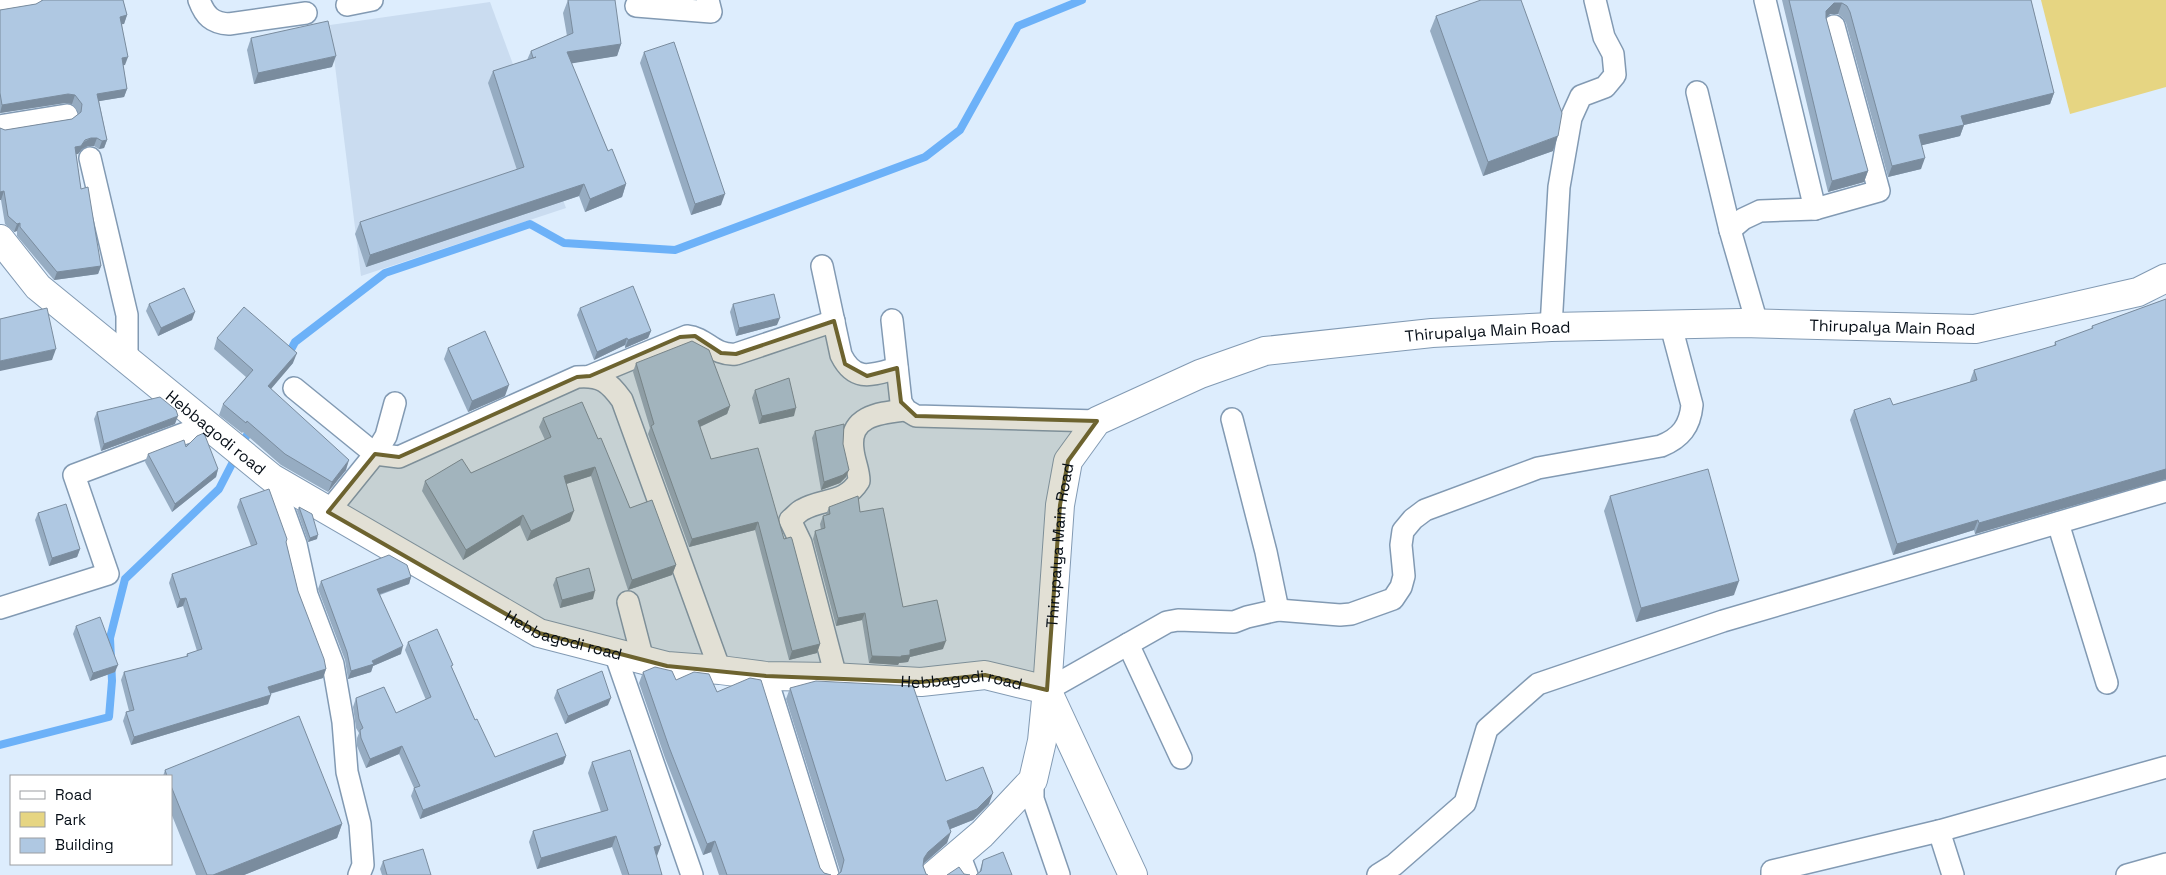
<svg xmlns="http://www.w3.org/2000/svg" width="2166" height="875" font-family="'Space Grotesk',sans-serif">
<style>
.built{fill:#cadcf0}
.green{fill:#e6d582}
.lines{fill:none;stroke-linecap:round;stroke-linejoin:round}
.stream{stroke:#6cb1f8;stroke-width:8}
.minor-casing{stroke:#829ab3;stroke-width:24}
.tertiary-casing{stroke:#829ab3;stroke-width:30}
.minor{stroke:#fff;stroke-width:21}
.tertiary{stroke:#fff;stroke-width:28}
.wall{fill:#96acc2}
.shaded-wall{fill:#7a8c9e}
.building{fill:#afc8e2;stroke:#7a8c9e}
.marked{fill:#6d632f;fill-opacity:0.2;stroke:#6d632f;stroke-width:4;stroke-linejoin:round}
.labels{text-anchor:middle;stroke-width:5;stroke-linejoin:round;paint-order:stroke}
.street-label{font-size:16px;fill:#050d16;stroke:#fff}
</style>
<rect width="100%" height="100%" fill="#ddedfd"/>
<path class="built" d="M 490,2 L 566,208 L 361,276 L 330,25 Z"/>
<path class="green" d="M 2041,0 L 2166,0 L 2166,87 L 2070,114 Z"/>
<g class="lines">
<g class="stream">
<path d="M 287,357 L 295,342 L 385,273 L 530,224 L 564,243 L 675,250 L 925,157 L 960,130 L 1018,26 L 1082,0"/>
<path d="M 0,745 L 109,717 L 112,681 L 110,638 L 125,579 L 219,489 L 251,427"/>
</g>
<defs>
<g id="minor">
<path d="M 199,0 C 205,16 212,23 229,24 L 306,13"/>
<path d="M 1765,0 L 1815,209"/>
<path d="M 347,5 L 372,0"/>
<path d="M 0,6 L 31,0"/>
<path d="M 636,6 L 711,12 L 708,0"/>
<path d="M 1697,92 L 1730,230 L 1757,323"/>
<path d="M 0,126 L 67,115"/>
<path d="M 90,158 L 127,315 L 127,359"/>
<path d="M 1730,230 L 1743,219 L 1760,211 L 1815,209 L 1879,191 L 1834,26"/>
<path d="M 822,266 L 841,355 C 855,383 872,375 897,368"/>
<path d="M 892,320 L 901,402 L 906,410 L 916,416 L 1097,421"/>
<path d="M 1551,327 L 1559,187 L 1571,118 L 1581,96 L 1605,87 L 1615,75 L 1613,54 L 1604,37 L 1595,0"/>
<path d="M 590,376 L 687,336 C 707,338 713,356 736,354 L 834,321"/>
<path d="M 294,388 L 375,454 L 399,457 L 577,377 C 601,375 609,382 622,400 L 720,670"/>
<path d="M 272,478 L 296,544 L 307,595 L 333,664 L 343,722 L 347,772 L 360,824 L 363,865 L 359,875"/>
<path d="M 328,512 L 375,454 L 386,436 L 395,403"/>
<path d="M 2058,523 L 2107,683"/>
<path d="M 628,602 L 643,660"/>
<path d="M 0,608 L 108,574 L 74,475 L 207,425"/>
<path d="M 1278,610 L 1340,615 L 1351,614 L 1393,599 L 1401,587 L 1404,576 L 1401,545 L 1403,531 L 1413,519 L 1425,510 L 1538,468 L 1661,446 C 1681,438 1690,426 1692,405 L 1671,326"/>
<path d="M 1128,644 L 1181,758"/>
<path d="M 615,653 L 692,875"/>
<path d="M 766,676 L 828,875"/>
<path d="M 836,677 L 801,543 L 790,520 C 794,517 798,512 802,510 C 823,498 845,504 859,481 C 859,470 854,461 853,450 C 848,415 881,413 906,410"/>
<path d="M 1047,690 L 1167,622 L 1178,620 L 1234,622 L 1247,617 L 1278,610 L 1266,552 L 1232,419"/>
<path d="M 1033,780 L 1033,799 L 1059,875"/>
<path d="M 1939,831 L 1953,875"/>
<path d="M 959,854 L 967,875"/>
<path d="M 1378,875 L 1394,865 L 1465,803 L 1487,729 L 1538,684 L 1723,621 L 2166,491"/>
<path d="M 1772,875 L 1772,871 L 1939,831 L 2166,767"/>
<path d="M 2127,875 L 2166,864"/>
</g>
<g id="tertiary">
<path id="s1" d="M 0,239 L 38,287 L 272,478 L 539,633 L 667,666 L 720,670 L 766,676 L 831,677 L 921,682 L 985,675 L 1047,690"/>
<path d="M 1047,690 L 1133,875"/>
<path id="s2" d="M 934,875 L 982,834 L 1033,780 L 1042,741 L 1047,690 L 1060,505 L 1068,461 L 1097,421 L 1200,374 L 1265,351 L 1432,333 L 1551,327 L 1742,323 L 1975,329 L 2138,292 L 2166,278"/>
</g>
</defs>
<use href="#minor" class="minor-casing"/>
<use href="#tertiary" class="tertiary-casing"/>
<use href="#minor" class="minor"/>
<use href="#tertiary" class="tertiary"/>
</g>
<g class="wall">
<path d="M 42,0 L 123,0 L 127,15 L 124,24 L 122,24 L 125,65 L 123,65 L 127,89 L 124,97 L 99,101 L 107,140 L 104,148 L 99,149 L 94,146 L 88,146 L 82,149 L 78,154 L 76,154 L 81,189 L 101,266 L 98,274 L 54,280 L 17,236 L 17,231 L 14,232 L 5,224 L 1,200 L 0,200 L 0,128 L 5,130 L 72,119 L 79,114 L 79,113 L 72,104 L 65,103 L 0,113 L 0,10 L 36,4 L 42,1 Z"/>
<path d="M 568,0 L 621,44 L 617,56 L 571,63 L 608,151 L 626,184 L 622,197 L 585,212 L 579,196 L 366,267 L 355,234 L 360,222 L 517,170 L 488,83 L 493,71 L 527,60 L 531,51 L 567,36 L 563,13 Z"/>
<path d="M 1782,0 L 2031,0 L 2054,93 L 2050,104 L 1964,125 L 1960,136 L 1922,145 L 1921,169 L 1888,177 L 1846,23 L 1843,18 L 1838,14 L 1830,14 L 1826,18 L 1868,171 L 1864,182 L 1828,192 Z"/>
<path d="M 1436,16 L 1553,151 L 1483,176 L 1430,31 Z"/>
<path d="M 251,38 L 332,67 L 254,84 L 247,50 Z"/>
<path d="M 644,52 L 721,205 L 691,215 L 640,63 Z"/>
<path d="M 2166,299 L 2166,479 L 1975,534 L 1974,530 L 1893,555 L 1850,420 L 1854,410 L 1893,405 L 1970,382 L 1970,381 L 1974,370 L 2054,346 L 2055,342 L 2091,329 L 2092,326 Z"/>
<path d="M 149,304 L 192,320 L 158,336 L 146,311 Z"/>
<path d="M 733,304 L 777,325 L 736,336 L 730,312 Z"/>
<path d="M 580,308 L 651,331 L 648,338 L 625,348 L 625,345 L 594,360 L 577,315 Z"/>
<path d="M 217,338 L 293,363 L 271,389 L 346,470 L 328,492 L 281,465 L 243,432 L 242,433 L 219,415 L 223,404 L 246,377 L 214,349 Z"/>
<path d="M 448,348 L 505,396 L 468,412 L 444,359 Z"/>
<path d="M 636,363 L 730,406 L 727,414 L 700,427 L 711,459 L 784,539 L 820,644 L 817,653 L 789,660 L 755,530 L 689,547 L 648,434 L 650,428 L 633,372 Z"/>
<path d="M 755,390 L 794,416 L 759,424 L 752,398 Z"/>
<path d="M 97,412 L 175,424 L 101,451 L 94,419 Z"/>
<path d="M 543,418 L 598,439 L 630,508 L 676,565 L 672,575 L 628,590 L 591,476 L 566,484 L 570,521 L 527,541 L 520,525 L 463,560 L 422,491 L 425,481 L 471,473 L 545,440 L 539,427 Z"/>
<path d="M 815,431 L 843,444 L 846,477 L 840,483 L 821,490 L 812,438 Z"/>
<path d="M 186,447 L 218,469 L 216,477 L 172,512 L 145,462 L 148,454 Z"/>
<path d="M 1610,496 L 1734,595 L 1636,622 L 1604,511 Z"/>
<path d="M 240,499 L 286,542 L 298,591 L 326,669 L 323,678 L 270,694 L 268,704 L 131,745 L 123,721 L 126,712 L 129,711 L 121,680 L 124,672 L 186,657 L 187,654 L 197,651 L 183,606 L 177,608 L 169,583 L 172,574 L 251,546 L 237,507 Z"/>
<path d="M 299,507 L 317,539 L 308,542 L 297,511 Z"/>
<path d="M 829,507 L 860,512 L 903,607 L 943,649 L 910,657 L 908,662 L 899,663 L 898,665 L 869,663 L 862,620 L 836,626 L 813,539 L 815,531 L 821,530 L 820,524 L 823,516 L 826,515 Z"/>
<path d="M 38,513 L 80,549 L 77,557 L 49,566 L 35,520 Z"/>
<path d="M 411,577 L 409,584 L 380,595 L 401,654 L 373,666 L 371,672 L 348,679 L 345,660 L 318,589 L 321,581 Z"/>
<path d="M 556,578 L 593,599 L 560,608 L 553,585 Z"/>
<path d="M 76,626 L 115,672 L 90,681 L 73,634 Z"/>
<path d="M 408,642 L 452,668 L 475,720 L 495,757 L 566,756 L 563,764 L 420,819 L 411,796 L 414,788 L 399,754 L 366,768 L 357,746 L 357,738 L 359,733 L 356,728 L 353,707 L 356,698 L 396,713 L 426,700 L 405,650 Z"/>
<path d="M 643,672 L 676,680 L 717,692 L 820,868 L 824,873 L 831,875 L 719,875 L 711,852 L 703,855 L 665,758 L 639,683 Z"/>
<path d="M 790,688 L 946,781 L 989,804 L 973,820 L 950,829 L 947,843 L 923,865 L 923,866 L 926,874 L 840,873 L 840,871 L 786,699 Z"/>
<path d="M 557,690 L 608,705 L 565,724 L 554,698 Z"/>
<path d="M 592,762 L 657,856 L 656,856 L 662,875 L 622,875 L 612,847 L 537,869 L 529,842 L 533,831 L 601,812 L 588,773 Z"/>
<path d="M 165,770 L 342,824 L 337,838 L 244,875 L 196,875 L 171,813 L 171,776 L 163,776 Z"/>
<path d="M 983,860 L 1012,875 L 979,873 Z"/>
<path d="M 383,861 L 431,875 L 382,875 L 380,869 Z"/>
</g>
<g class="shaded-wall">
<path d="M 1834,3 L 1842,3 L 1838,14 L 1830,14 L 1822,22 L 1826,11 Z"/>
<path d="M 127,15 L 124,24 L 117,25 L 120,17 Z"/>
<path d="M 621,44 L 617,56 L 562,65 L 567,52 Z"/>
<path d="M 336,56 L 332,67 L 254,84 L 258,73 Z"/>
<path d="M 128,57 L 125,65 L 119,66 L 122,58 Z"/>
<path d="M 127,89 L 124,97 L 94,102 L 97,94 Z"/>
<path d="M 2054,93 L 2050,104 L 1964,125 L 1960,136 L 1915,147 L 1919,135 L 1961,116 Z"/>
<path d="M 68,94 L 75,95 L 72,104 L 65,103 L 0,113 L 2,105 Z"/>
<path d="M 1558,136 L 1553,151 L 1483,176 L 1488,162 Z"/>
<path d="M 91,138 L 97,138 L 94,146 L 88,146 L 82,149 L 78,154 L 72,155 L 75,147 Z"/>
<path d="M 107,140 L 104,148 L 99,149 L 102,141 Z"/>
<path d="M 1925,158 L 1921,169 L 1888,177 L 1892,166 Z"/>
<path d="M 1868,171 L 1864,182 L 1828,192 L 1832,181 Z"/>
<path d="M 584,184 L 579,196 L 366,267 L 370,255 Z"/>
<path d="M 626,184 L 622,197 L 585,212 L 590,199 Z"/>
<path d="M 4,191 L 1,200 L 0,200 L 0,192 Z"/>
<path d="M 725,194 L 721,205 L 691,215 L 695,204 Z"/>
<path d="M 20,223 L 17,231 L 14,232 L 17,224 Z"/>
<path d="M 101,266 L 98,274 L 54,280 L 57,272 Z"/>
<path d="M 195,312 L 192,320 L 158,336 L 161,328 Z"/>
<path d="M 780,318 L 777,325 L 736,336 L 739,328 Z"/>
<path d="M 651,331 L 648,338 L 625,348 L 628,340 Z"/>
<path d="M 627,338 L 625,345 L 594,360 L 597,352 Z"/>
<path d="M 56,349 L 52,360 L 0,371 L 0,361 Z"/>
<path d="M 297,353 L 293,363 L 264,397 L 268,386 Z"/>
<path d="M 509,385 L 505,396 L 468,412 L 472,401 Z"/>
<path d="M 730,406 L 727,414 L 695,429 L 698,421 Z"/>
<path d="M 796,408 L 794,416 L 759,424 L 762,416 Z"/>
<path d="M 178,416 L 175,424 L 101,451 L 104,444 Z"/>
<path d="M 349,460 L 346,470 L 328,492 L 332,482 Z"/>
<path d="M 595,467 L 591,476 L 560,486 L 564,476 Z"/>
<path d="M 218,469 L 216,477 L 172,512 L 175,504 Z"/>
<path d="M 2166,469 L 2166,479 L 1975,534 L 1979,523 Z"/>
<path d="M 849,470 L 846,477 L 840,483 L 821,490 L 824,482 Z"/>
<path d="M 574,511 L 570,521 L 527,541 L 531,531 Z"/>
<path d="M 523,515 L 520,525 L 463,560 L 466,550 Z"/>
<path d="M 1978,520 L 1974,530 L 1893,555 L 1897,544 Z"/>
<path d="M 758,522 L 755,530 L 689,547 L 692,539 Z"/>
<path d="M 318,535 L 317,539 L 308,542 L 310,538 Z"/>
<path d="M 80,549 L 77,557 L 49,566 L 52,558 Z"/>
<path d="M 676,565 L 672,575 L 628,590 L 632,580 Z"/>
<path d="M 411,577 L 409,584 L 374,596 L 377,589 Z"/>
<path d="M 1739,581 L 1734,595 L 1636,622 L 1641,608 Z"/>
<path d="M 595,591 L 593,599 L 560,608 L 562,600 Z"/>
<path d="M 186,598 L 183,606 L 177,608 L 180,599 Z"/>
<path d="M 865,613 L 862,620 L 836,626 L 838,618 Z"/>
<path d="M 946,641 L 943,649 L 910,657 L 908,662 L 899,663 L 898,665 L 869,663 L 872,656 L 901,656 L 910,650 Z"/>
<path d="M 820,644 L 817,653 L 789,660 L 792,651 Z"/>
<path d="M 403,646 L 401,654 L 373,666 L 371,672 L 348,679 L 351,671 Z"/>
<path d="M 118,665 L 115,672 L 90,681 L 93,673 Z"/>
<path d="M 326,669 L 323,678 L 265,695 L 268,687 Z"/>
<path d="M 271,695 L 268,704 L 131,745 L 134,737 Z"/>
<path d="M 611,698 L 608,705 L 565,724 L 568,716 Z"/>
<path d="M 402,746 L 399,754 L 366,768 L 370,759 Z"/>
<path d="M 566,756 L 563,764 L 420,819 L 423,810 Z"/>
<path d="M 993,793 L 989,804 L 973,820 L 943,832 L 947,821 Z"/>
<path d="M 342,824 L 337,838 L 244,875 L 213,875 Z"/>
<path d="M 951,832 L 947,843 L 924,863 L 919,869 L 924,858 L 928,852 Z"/>
<path d="M 616,836 L 612,847 L 537,869 L 541,858 Z"/>
<path d="M 715,841 L 711,852 L 703,855 L 707,844 Z"/>
<path d="M 661,845 L 657,856 L 650,858 L 654,847 Z"/>
</g>
<g class="building">
<path d="M 43,0 L 123,0 L 127,15 L 120,17 L 128,57 L 122,58 L 127,89 L 97,94 L 107,140 L 102,141 L 97,138 L 91,138 L 85,140 L 81,146 L 75,147 L 81,189 L 88,187 L 101,266 L 57,272 L 20,227 L 20,223 L 17,224 L 8,216 L 4,191 L 0,192 L 0,128 L 5,130 L 72,119 L 81,112 L 82,104 L 75,95 L 68,94 L 2,105 L 0,93 L 0,10 L 36,4 Z"/>
<path d="M 568,0 L 615,0 L 621,44 L 567,52 L 608,151 L 612,149 L 626,184 L 590,199 L 584,184 L 370,255 L 360,222 L 524,167 L 493,71 L 536,57 L 533,58 L 531,51 L 573,33 Z"/>
<path d="M 1481,0 L 1521,0 L 1562,113 L 1558,136 L 1488,162 L 1436,16 Z"/>
<path d="M 1789,0 L 2031,0 L 2054,93 L 1961,116 L 1964,125 L 1919,135 L 1925,158 L 1892,166 L 1850,12 L 1847,6 L 1842,3 L 1834,3 L 1826,11 L 1826,18 L 1868,171 L 1832,181 Z"/>
<path d="M 328,21 L 336,56 L 258,73 L 251,38 Z"/>
<path d="M 674,42 L 725,194 L 695,204 L 644,52 Z"/>
<path d="M 633,286 L 651,331 L 628,340 L 627,338 L 597,352 L 580,308 Z"/>
<path d="M 184,288 L 195,312 L 161,328 L 149,304 Z"/>
<path d="M 774,294 L 780,318 L 739,328 L 733,304 Z"/>
<path d="M 2166,299 L 2166,469 L 1979,523 L 1978,520 L 1897,544 L 1854,410 L 1890,398 L 1893,405 L 1977,380 L 1974,370 L 2056,345 L 2055,342 L 2093,328 L 2092,326 Z"/>
<path d="M 244,307 L 297,353 L 268,386 L 349,460 L 332,482 L 285,454 L 247,421 L 246,423 L 223,404 L 253,370 L 217,338 Z"/>
<path d="M 47,308 L 56,349 L 0,361 L 0,319 Z"/>
<path d="M 485,331 L 509,385 L 472,401 L 448,348 Z"/>
<path d="M 692,341 L 709,350 L 730,406 L 698,421 L 711,459 L 758,448 L 784,539 L 791,537 L 792,539 L 820,644 L 792,651 L 758,522 L 692,539 L 651,426 L 654,424 L 636,363 Z"/>
<path d="M 789,378 L 796,408 L 762,416 L 755,390 Z"/>
<path d="M 160,397 L 176,410 L 178,416 L 104,444 L 97,412 Z"/>
<path d="M 582,402 L 598,439 L 601,438 L 630,508 L 652,500 L 676,565 L 632,580 L 595,467 L 564,476 L 574,511 L 531,531 L 523,515 L 466,550 L 425,481 L 462,459 L 471,473 L 551,437 L 543,418 Z"/>
<path d="M 844,424 L 843,444 L 849,470 L 843,475 L 824,482 L 815,431 Z"/>
<path d="M 204,433 L 218,469 L 175,504 L 148,454 L 184,440 L 186,447 L 197,436 Z"/>
<path d="M 1708,469 L 1739,581 L 1641,608 L 1610,496 Z"/>
<path d="M 269,489 L 287,539 L 286,542 L 298,591 L 324,659 L 326,669 L 268,687 L 271,695 L 134,737 L 126,712 L 134,710 L 124,672 L 188,656 L 187,654 L 202,649 L 186,598 L 180,599 L 172,574 L 257,544 L 240,499 Z"/>
<path d="M 858,496 L 860,512 L 883,508 L 903,607 L 937,600 L 946,641 L 910,650 L 910,655 L 901,656 L 901,657 L 872,656 L 865,613 L 838,618 L 815,531 L 825,528 L 823,516 L 830,514 L 829,507 Z"/>
<path d="M 66,504 L 80,549 L 52,558 L 38,513 Z"/>
<path d="M 299,507 L 312,514 L 318,535 L 310,538 Z"/>
<path d="M 389,555 L 407,565 L 411,577 L 377,589 L 403,646 L 372,661 L 374,664 L 351,671 L 347,652 L 321,581 Z"/>
<path d="M 589,568 L 595,591 L 562,600 L 556,578 Z"/>
<path d="M 100,617 L 118,665 L 93,673 L 76,626 Z"/>
<path d="M 437,629 L 453,665 L 451,666 L 475,720 L 477,719 L 495,757 L 557,733 L 566,756 L 423,810 L 414,788 L 420,786 L 402,746 L 370,759 L 361,738 L 360,730 L 363,728 L 359,719 L 356,698 L 384,687 L 396,713 L 431,697 L 408,642 Z"/>
<path d="M 655,667 L 672,671 L 676,680 L 694,672 L 709,674 L 717,692 L 750,678 L 761,680 L 820,868 L 824,873 L 831,875 L 727,875 L 715,841 L 707,844 L 669,747 L 643,672 Z"/>
<path d="M 602,671 L 611,698 L 568,716 L 557,690 Z"/>
<path d="M 816,681 L 913,686 L 946,781 L 983,767 L 993,793 L 977,809 L 947,821 L 951,832 L 928,852 L 924,858 L 923,866 L 926,874 L 928,875 L 837,875 L 841,872 L 844,860 L 790,688 Z"/>
<path d="M 299,716 L 342,824 L 213,875 L 207,875 L 171,786 L 171,776 L 167,776 L 165,770 Z"/>
<path d="M 630,750 L 661,845 L 654,847 L 662,875 L 629,875 L 616,836 L 541,858 L 533,831 L 608,810 L 592,762 Z"/>
<path d="M 423,849 L 431,875 L 387,875 L 383,861 Z"/>
<path d="M 1003,852 L 1012,875 L 976,875 L 981,871 L 983,860 Z"/>
<path d="M 959,867 L 964,874 L 970,875 L 947,875 Z"/>
</g>
<path class="marked" d="M 834,321 L 845,364 L 867,376 L 897,368 L 901,402 L 916,416 L 1097,421 L 1068,461 L 1060,505 L 1047,690 L 985,675 L 921,682 L 766,676 L 667,666 L 539,633 L 328,512 L 375,454 L 399,457 L 577,377 L 590,376 L 680,337 L 695,336 L 721,353 L 736,354 Z"/>
<g class="labels">
<g class="street-label">
<text dy="6" stroke="none"><textPath href="#s2" startOffset="1319">Thirupalya Main Road</textPath></text>
<text dy="6" stroke="none"><textPath href="#s2" startOffset="914">Thirupalya Main Road</textPath></text>
<text dy="6" stroke="none"><textPath href="#s1" startOffset="291">Hebbagodi road</textPath></text>
<text dy="6" stroke="none"><textPath href="#s2" startOffset="374">Thirupalya Main Road</textPath></text>
<text dy="6" stroke="none"><textPath href="#s1" startOffset="696">Hebbagodi road</textPath></text>
<text dy="6" stroke="none"><textPath href="#s1" startOffset="1100">Hebbagodi road</textPath></text>
</g>
</g>
<rect x="10" y="775" width="162" height="90" fill="#ffffff" stroke="#9b9ea2"/>
<rect x="20" y="791" width="25" height="8" fill="#ffffff" stroke="#9b9ea2"/>
<text x="55" y="800" font-size="15" fill="#050d16">Road</text>
<rect x="20" y="812" width="25" height="15" fill="#e6d582" stroke="#9b9ea2"/>
<text x="55" y="825" font-size="15" fill="#050d16">Park</text>
<rect x="20" y="838" width="25" height="15" fill="#afc8e2" stroke="#9b9ea2"/>
<text x="55" y="850" font-size="15" fill="#050d16">Building</text>
</svg>
